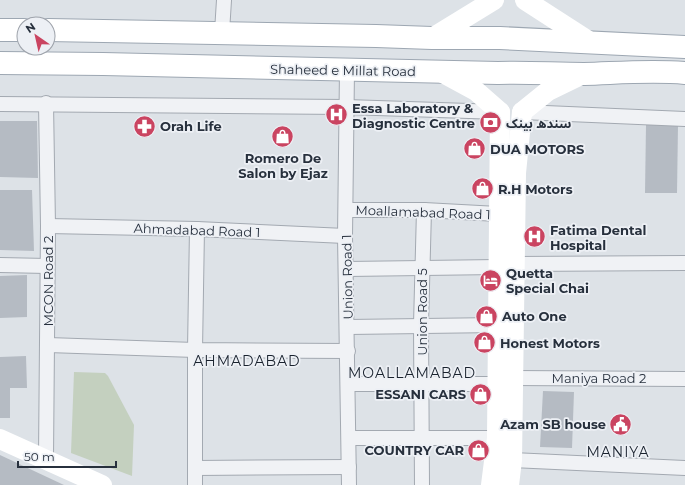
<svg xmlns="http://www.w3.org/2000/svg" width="685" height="485" font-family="Montserrat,'Noto Sans Arabic',sans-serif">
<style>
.green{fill:#c4d0bf}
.building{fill:#b5bbc3}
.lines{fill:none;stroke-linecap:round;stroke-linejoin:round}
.street-casing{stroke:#a3a9b1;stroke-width:16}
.primary-casing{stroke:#9da7b2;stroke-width:24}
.street{stroke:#f0f2f5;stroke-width:14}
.secondary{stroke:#fff;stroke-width:20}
.primary{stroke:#fff;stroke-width:22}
.labels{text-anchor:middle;stroke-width:3.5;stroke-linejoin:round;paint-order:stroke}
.street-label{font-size:13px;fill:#27303d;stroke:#edf0f5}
.poi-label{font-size:13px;font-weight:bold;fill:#27303d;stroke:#edf0f5;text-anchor:start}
.neighbourhood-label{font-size:14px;letter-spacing:1px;fill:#19222e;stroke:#edf0f5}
</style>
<rect width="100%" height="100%" fill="#dde2e7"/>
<path class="green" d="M 74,372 L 105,373 L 108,376 L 134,425 L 132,476 L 71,453 Z"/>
<g class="building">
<path d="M 0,121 L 37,121 L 38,178 L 0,177 Z"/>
<path d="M 646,125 L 678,125 L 677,193 L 645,193 Z"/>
<path d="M 0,190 L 32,190 L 34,251 L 0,250 Z"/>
<path d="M 27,275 L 27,317 L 0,318 L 0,276 Z"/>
<path d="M 26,356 L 27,388 L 10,388 L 10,418 L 0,418 L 0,357 Z"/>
<path d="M 543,391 L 574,392 L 572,448 L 540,447 Z"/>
<path d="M 0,455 L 64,485 L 0,485 Z"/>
</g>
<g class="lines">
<defs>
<g id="street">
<path d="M 222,32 L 224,0"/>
<path d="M 347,70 L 345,236 L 349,485"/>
<path d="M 0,104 L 346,107 L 500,112"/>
<path d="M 522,112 L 685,119"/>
<path d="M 347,210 L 424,210 L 498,214"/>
<path d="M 48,226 L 197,229 L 345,236"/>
<path d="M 515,264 L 685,263"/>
<path d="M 0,265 L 47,266"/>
<path d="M 347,269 L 498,267"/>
<path d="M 348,327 L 498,325"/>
<path d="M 48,345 L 195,350 L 348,351"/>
<path d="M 512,378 L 685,379"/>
<path d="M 349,384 L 497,384"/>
<path d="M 350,438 L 497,438"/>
<path d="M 46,458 L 48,226 L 46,103"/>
<path d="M 512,460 L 685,468"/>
<path d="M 195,468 L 349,467"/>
<path d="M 195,485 L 195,350 L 197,229"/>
<path d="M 422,485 L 421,325 L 424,210"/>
</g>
<g id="primary">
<path d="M 0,30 L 24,30"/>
<path d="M 48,30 L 376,36 L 432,38 L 500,38 L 685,47"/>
<path d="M 0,63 L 103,64 L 498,73 C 527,72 555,74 584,74 C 618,73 651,70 685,73"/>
</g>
</defs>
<use href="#street" class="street-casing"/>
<use href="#primary" class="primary-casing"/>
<use href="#street" class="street"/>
<g class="secondary">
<path d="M 525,0 L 590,42"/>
<path d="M 432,38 L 494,0"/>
<path d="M 441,72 L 476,91 L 500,112"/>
<path d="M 522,112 L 548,91 L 583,74"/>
<path d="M 0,439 L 102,485"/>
<path d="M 491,485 L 497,438 L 500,112"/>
<path d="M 509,485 L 512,460 L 516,173 L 522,112"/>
</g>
<use href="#primary" class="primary"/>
</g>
<defs>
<symbol id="hospital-disc" viewBox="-11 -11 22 22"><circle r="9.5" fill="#ca4461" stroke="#edf0f5"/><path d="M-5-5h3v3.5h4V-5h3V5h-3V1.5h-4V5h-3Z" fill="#fff"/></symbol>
<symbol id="bank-disc" viewBox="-11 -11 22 22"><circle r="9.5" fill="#ca4461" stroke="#edf0f5"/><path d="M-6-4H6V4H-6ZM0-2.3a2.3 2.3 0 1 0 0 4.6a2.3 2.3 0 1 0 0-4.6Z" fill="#fff"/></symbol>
<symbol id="pharmacy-disc" viewBox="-11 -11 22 22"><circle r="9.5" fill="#ca4461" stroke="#edf0f5"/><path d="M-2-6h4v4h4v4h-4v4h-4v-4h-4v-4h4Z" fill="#fff"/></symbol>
<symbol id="shop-disc" viewBox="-11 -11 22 22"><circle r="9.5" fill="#ca4461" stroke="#edf0f5"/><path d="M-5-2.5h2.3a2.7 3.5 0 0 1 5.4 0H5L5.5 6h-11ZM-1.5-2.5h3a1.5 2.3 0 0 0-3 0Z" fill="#fff"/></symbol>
<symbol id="hotel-disc" viewBox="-11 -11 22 22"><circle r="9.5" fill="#ca4461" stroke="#edf0f5"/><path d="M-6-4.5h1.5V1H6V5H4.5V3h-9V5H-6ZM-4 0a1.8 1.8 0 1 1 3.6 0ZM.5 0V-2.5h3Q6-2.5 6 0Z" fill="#fff"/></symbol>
<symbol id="civic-disc" viewBox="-11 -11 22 22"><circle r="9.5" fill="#ca4461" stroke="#edf0f5"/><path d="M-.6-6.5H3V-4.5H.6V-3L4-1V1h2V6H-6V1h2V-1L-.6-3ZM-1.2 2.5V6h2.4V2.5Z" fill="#fff"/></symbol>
</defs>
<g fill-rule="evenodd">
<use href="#hospital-disc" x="324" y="102" width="25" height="25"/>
<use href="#bank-disc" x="478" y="110" width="25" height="25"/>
<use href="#pharmacy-disc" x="132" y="114" width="25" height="25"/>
<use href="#shop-disc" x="270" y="124" width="25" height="25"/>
<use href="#shop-disc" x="462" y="136" width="25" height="25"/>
<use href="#shop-disc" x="470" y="176" width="25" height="25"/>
<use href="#hospital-disc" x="522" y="224" width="25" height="25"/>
<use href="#hotel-disc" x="478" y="268" width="25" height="25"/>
<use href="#shop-disc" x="474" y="304" width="25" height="25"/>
<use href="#shop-disc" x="472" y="330" width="25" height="25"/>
<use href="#shop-disc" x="468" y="382" width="25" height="25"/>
<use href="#civic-disc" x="608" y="412" width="25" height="25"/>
<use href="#shop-disc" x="466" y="438" width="25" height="25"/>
</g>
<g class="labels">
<g class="street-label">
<text transform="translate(343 70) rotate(1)" y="5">Shaheed e Millat Road</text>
<text transform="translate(423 212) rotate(2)" y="5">Moallamabad Road 1</text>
<text transform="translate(197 230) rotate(2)" y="5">Ahmadabad Road 1</text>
<text transform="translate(347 277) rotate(-91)" y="5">Union Road 1</text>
<text transform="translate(48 281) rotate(-90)" y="5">MCON Road 2</text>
<text transform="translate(422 312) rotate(-90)" y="5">Union Road 5</text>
<text x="599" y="383">Maniya Road 2</text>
</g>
<g class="poi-label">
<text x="352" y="113">Essa Laboratory &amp;<tspan x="352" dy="15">Diagnostic Centre</tspan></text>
<text x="506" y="128">سندھ بینک</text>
<text x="160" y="131">Orah Life</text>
<text x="490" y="154">DUA MOTORS</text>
<text x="283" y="163" text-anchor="middle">Romero De<tspan x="283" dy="15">Salon by Ejaz</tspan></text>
<text x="498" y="194">R.H Motors</text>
<text x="550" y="235">Fatima Dental<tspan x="550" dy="15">Hospital</tspan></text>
<text x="506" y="278">Quetta<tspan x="506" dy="15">Special Chai</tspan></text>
<text x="502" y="321">Auto One</text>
<text x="500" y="348">Honest Motors</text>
<text x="466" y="399" text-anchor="end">ESSANI CARS</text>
<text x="606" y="429" text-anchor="end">Azam SB house</text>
<text x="464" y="455" text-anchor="end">COUNTRY CAR</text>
</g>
<g class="neighbourhood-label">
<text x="247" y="366">AHMADABAD</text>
<text x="412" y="378">MOALLAMABAD</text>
<text x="618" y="457">MANIYA</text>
</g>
</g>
<g transform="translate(36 36) rotate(326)"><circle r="19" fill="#edf0f5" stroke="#9ea3ab"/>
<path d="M0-3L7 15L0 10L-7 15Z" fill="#ca4461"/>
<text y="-6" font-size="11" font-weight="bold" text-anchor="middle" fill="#27303d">N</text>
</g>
<path d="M18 461v6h98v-6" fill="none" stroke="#27303d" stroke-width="2"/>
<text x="24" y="461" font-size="12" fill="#27303d" stroke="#edf0f5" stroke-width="3" paint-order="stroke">50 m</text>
</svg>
